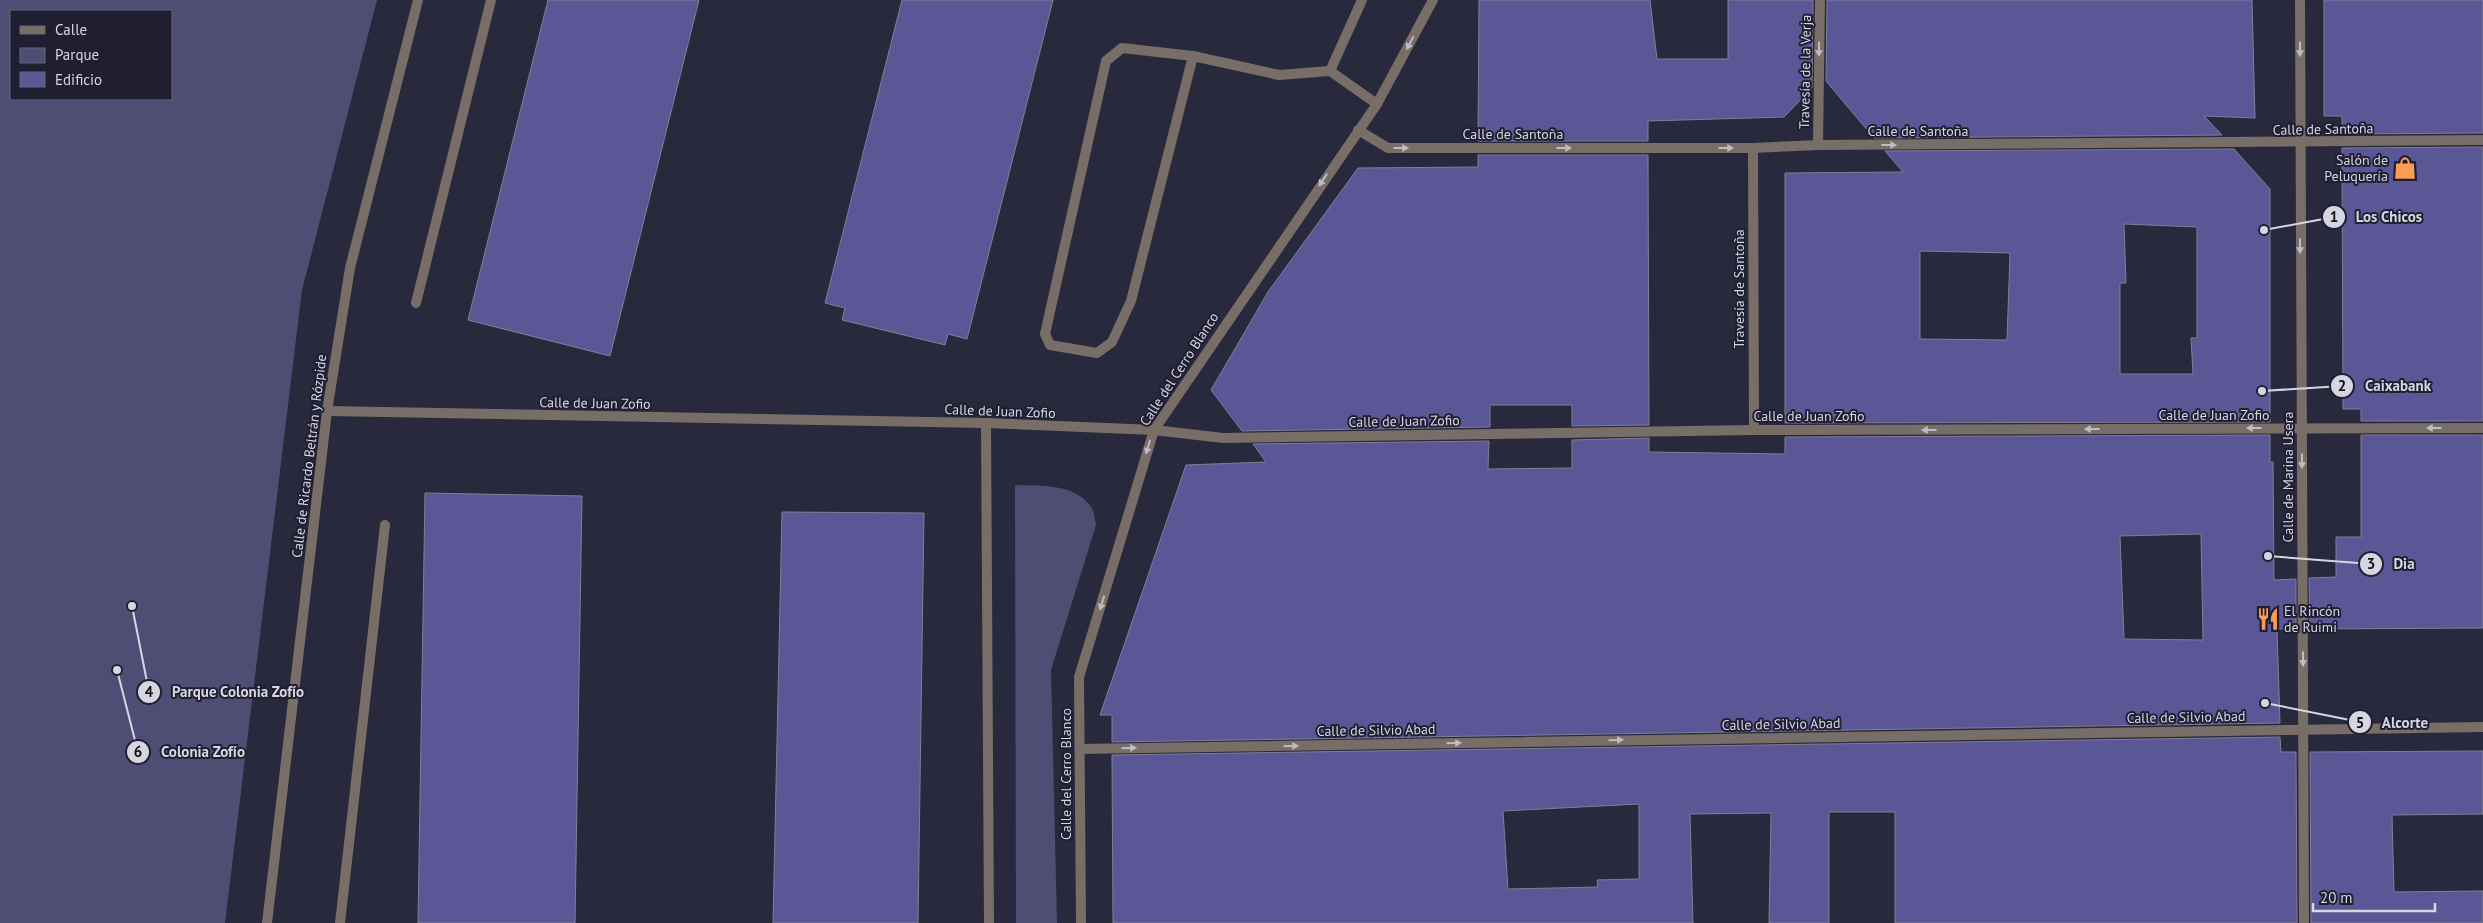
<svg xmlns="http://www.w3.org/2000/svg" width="2483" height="923" font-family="'PT Sans',sans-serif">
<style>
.green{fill:#4f4d74;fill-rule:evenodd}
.building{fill:#5b5797;stroke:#7f7f97;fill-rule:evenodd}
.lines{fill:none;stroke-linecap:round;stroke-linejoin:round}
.service{stroke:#786e67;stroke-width:10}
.minor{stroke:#786e67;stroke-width:10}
.oneway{fill:#bebcc4}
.labels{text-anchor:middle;stroke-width:4;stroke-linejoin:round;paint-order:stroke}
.street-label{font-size:14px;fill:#d6d6e3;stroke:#201f32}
.poi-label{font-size:14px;fill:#d6d6e3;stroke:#201f32;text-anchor:end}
.leader{fill:none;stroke:#d6d6e3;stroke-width:2}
.callout-dot{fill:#d6d6e3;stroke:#201f32;stroke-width:2}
.mark-label{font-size:15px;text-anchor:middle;font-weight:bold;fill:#111}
.callout-label{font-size:15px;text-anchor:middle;font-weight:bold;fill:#d6d6e3;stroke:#201f32;stroke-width:4;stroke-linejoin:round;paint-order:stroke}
</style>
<rect width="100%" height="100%" fill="#29293d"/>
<g class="green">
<path d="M 0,0 L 377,0 L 302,290 L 225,923 L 0,923 ZM 171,11 L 171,99 L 11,99 L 11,11 Z"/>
<path d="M 1015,485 C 1040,486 1075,483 1091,507 C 1094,511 1095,520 1096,525 L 1051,670 L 1057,923 L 1016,923 Z"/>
</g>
<g class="building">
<path d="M 548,0 L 699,0 L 610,356 L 468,320 Z"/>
<path d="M 902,0 L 1053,0 L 967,339 L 948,334 L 945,345 L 842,320 L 845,308 L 825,303 Z"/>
<path d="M 1479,0 L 1650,0 L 1657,59 L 1728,59 L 1728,0 L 1813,0 L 1812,88 L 1784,117 L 1648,121 L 1648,141 L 1478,141 Z"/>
<path d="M 1827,0 L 2252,0 L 2255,118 L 2204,116 L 2222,135 L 1874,138 L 1826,81 Z"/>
<path d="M 2324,0 L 2483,0 L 2483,133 L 2342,134 L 2342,116 L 2324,116 Z"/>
<path d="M 2483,147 L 2483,421 L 2361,421 L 2361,409 L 2343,409 L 2342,148 Z"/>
<path d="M 2234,149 L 2270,189 L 2270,422 L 1785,423 L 1785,173 L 1903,172 L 1885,151 ZM 2124,224 L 2197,227 L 2197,338 L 2191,338 L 2193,374 L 2120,374 L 2120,283 L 2126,283 ZM 1920,251 L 2010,253 L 2007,340 L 1920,339 Z"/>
<path d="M 1478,155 L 1648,155 L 1649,425 L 1572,426 L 1572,405 L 1490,405 L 1490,427 L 1242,431 L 1211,390 L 1268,292 L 1358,168 L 1478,167 Z"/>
<path d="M 2270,435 L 2270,462 L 2273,462 L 2274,580 L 2296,579 L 2296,629 L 2277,629 L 2280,723 L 1112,742 L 1112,715 L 1100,715 L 1186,465 L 1266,462 L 1253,444 L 1489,441 L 1488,469 L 1572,468 L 1572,440 L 1649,438 L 1649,452 L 1785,454 L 1785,437 ZM 2201,534 L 2203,640 L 2124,639 L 2120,536 Z"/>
<path d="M 2361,435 L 2483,435 L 2483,628 L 2310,629 L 2309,578 L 2336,577 L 2336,537 L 2361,537 Z"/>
<path d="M 425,493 L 582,496 L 575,923 L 418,923 Z"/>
<path d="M 782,512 L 924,513 L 918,923 L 773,923 Z"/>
<path d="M 2280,737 L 2281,752 L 2296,752 L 2297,923 L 1895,923 L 1895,812 L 1829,812 L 1829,923 L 1769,923 L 1771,813 L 1690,814 L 1693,923 L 1113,923 L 1112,755 ZM 1639,804 L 1639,879 L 1597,880 L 1598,887 L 1508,889 L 1503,811 Z"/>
<path d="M 2483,751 L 2483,814 L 2392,815 L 2394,892 L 2483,891 L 2483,923 L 2311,923 L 2310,752 Z"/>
</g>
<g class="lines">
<g class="service">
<path d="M 1362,0 L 1330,71 L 1377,104"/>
<path d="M 1193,56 L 1131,301 L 1112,342 L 1097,353 L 1050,345 L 1045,334 L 1106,61 L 1122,48 L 1193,56 L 1279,75 L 1330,71"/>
<path d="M 416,303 L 491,0"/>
<path d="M 986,423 L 989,923"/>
<path d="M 340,923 L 385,525"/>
</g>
<g class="minor">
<path d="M 2300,0 L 2304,923"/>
<path d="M 1358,130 L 1388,148 L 1753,148 L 1818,145 L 2483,140"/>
<path d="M 1818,145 L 1820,0"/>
<path d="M 1753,148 L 1754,430"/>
<path d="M 327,411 L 986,423 L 1154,430 L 1223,438 L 1754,430 L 2483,428"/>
<path d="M 1080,749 L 2483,727"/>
<path d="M 267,923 L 327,411 L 350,268 L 418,0"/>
<path d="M 1081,923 L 1079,677 L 1154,430 L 1377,104 L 1433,0"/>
</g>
</g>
<defs><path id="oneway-solid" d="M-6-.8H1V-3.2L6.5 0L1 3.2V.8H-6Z" transform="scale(1.25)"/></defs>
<g class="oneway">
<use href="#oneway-solid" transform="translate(1410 43) rotate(118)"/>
<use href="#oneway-solid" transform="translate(1819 49) rotate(91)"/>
<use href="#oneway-solid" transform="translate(2300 49) rotate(90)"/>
<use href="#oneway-solid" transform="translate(1889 145)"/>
<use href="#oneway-solid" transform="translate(1401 148)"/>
<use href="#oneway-solid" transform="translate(1564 148)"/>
<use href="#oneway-solid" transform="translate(1726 148)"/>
<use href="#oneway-solid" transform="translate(1323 180) rotate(124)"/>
<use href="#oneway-solid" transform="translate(2300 246) rotate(90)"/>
<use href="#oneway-solid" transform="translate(2254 428) rotate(180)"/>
<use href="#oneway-solid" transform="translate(2434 428) rotate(180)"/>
<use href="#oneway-solid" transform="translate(2092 429) rotate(180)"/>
<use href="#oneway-solid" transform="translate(1929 430) rotate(180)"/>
<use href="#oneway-solid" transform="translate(1148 447) rotate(107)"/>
<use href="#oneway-solid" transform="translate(2302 461) rotate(90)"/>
<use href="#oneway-solid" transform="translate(1102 603) rotate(107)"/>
<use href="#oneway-solid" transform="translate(2303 659) rotate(90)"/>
<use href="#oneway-solid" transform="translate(1616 740) rotate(-1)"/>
<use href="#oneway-solid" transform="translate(1454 743) rotate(-1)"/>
<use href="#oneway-solid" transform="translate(1291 746) rotate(-1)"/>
<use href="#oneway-solid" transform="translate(1129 748) rotate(-1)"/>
</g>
<defs>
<symbol id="shop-bare" viewBox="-9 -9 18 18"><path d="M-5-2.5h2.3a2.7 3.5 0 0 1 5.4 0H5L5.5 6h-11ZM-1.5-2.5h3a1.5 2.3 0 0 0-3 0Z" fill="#fc9d53" stroke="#201f32" stroke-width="2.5" paint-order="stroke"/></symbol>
<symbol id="restaurant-bare" viewBox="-9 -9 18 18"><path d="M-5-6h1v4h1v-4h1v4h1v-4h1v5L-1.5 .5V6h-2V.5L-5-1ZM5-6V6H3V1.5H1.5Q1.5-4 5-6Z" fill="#fc9d53" stroke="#201f32" stroke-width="2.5" paint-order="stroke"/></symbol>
</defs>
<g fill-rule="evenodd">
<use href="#shop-bare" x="2389" y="152" width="32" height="32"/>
<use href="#restaurant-bare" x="2252" y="603" width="32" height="32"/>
</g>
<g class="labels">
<g class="street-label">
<text transform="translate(1805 72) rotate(-89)" y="5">Travesía de la Verja</text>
<text transform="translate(2323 129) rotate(-1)" y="5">Calle de Santoña</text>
<text x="1918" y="136">Calle de Santoña</text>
<text x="1513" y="139">Calle de Santoña</text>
<text transform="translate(1739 289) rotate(-90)" y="5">Travesía de Santoña</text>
<text transform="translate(1179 369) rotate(-57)" y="5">Calle del Cerro Blanco</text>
<text transform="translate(595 403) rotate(1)" y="5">Calle de Juan Zofio</text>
<text transform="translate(1000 411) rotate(2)" y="5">Calle de Juan Zofio</text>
<text x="2214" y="420">Calle de Juan Zofio</text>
<text x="1809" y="421">Calle de Juan Zofio</text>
<text transform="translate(1404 421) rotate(-1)" y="5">Calle de Juan Zofio</text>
<text transform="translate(309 456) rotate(-83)" y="5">Calle de Ricardo Beltrán y Rózpide</text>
<text transform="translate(2288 477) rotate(-90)" y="5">Calle de Marina Usera</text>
<text transform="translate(2186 717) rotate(-1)" y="5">Calle de Silvio Abad</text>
<text transform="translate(1781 724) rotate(-1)" y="5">Calle de Silvio Abad</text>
<text transform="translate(1376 730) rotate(-1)" y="5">Calle de Silvio Abad</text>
<text transform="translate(1066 774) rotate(-90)" y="5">Calle del Cerro Blanco</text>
</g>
<g class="poi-label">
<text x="2388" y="165">Salón de<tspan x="2388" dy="16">Peluquería</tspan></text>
<text x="2284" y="616" text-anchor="start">El Rincón<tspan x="2284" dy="16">de Ruimi</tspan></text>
</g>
</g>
<path class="leader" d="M2264 230L2334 217M2262 391L2342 386M2268 556L2371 564M132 606L149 692M2265 703L2360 722M117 670L138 752"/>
<g class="callout-dot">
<circle cx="2264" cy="230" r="5"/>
<circle cx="2262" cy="391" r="5"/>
<circle cx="2268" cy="556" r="5"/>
<circle cx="132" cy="606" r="5"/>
<circle cx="2265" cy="703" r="5"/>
<circle cx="117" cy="670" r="5"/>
<circle cx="2334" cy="217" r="12"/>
<circle cx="2342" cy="386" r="12"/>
<circle cx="2371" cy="564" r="12"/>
<circle cx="149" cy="692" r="12"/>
<circle cx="2360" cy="722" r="12"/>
<circle cx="138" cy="752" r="12"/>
</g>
<g class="mark-label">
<text x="2334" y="222">1</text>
<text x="2342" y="391">2</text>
<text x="2371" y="569">3</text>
<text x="149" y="697">4</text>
<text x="2360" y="728">5</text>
<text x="138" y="757">6</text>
</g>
<g class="callout-label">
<text x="2389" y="222">Los Chicos</text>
<text x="2398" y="391">Caixabank</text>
<text x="2404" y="569">Dia</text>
<text x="238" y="697">Parque Colonia Zofío</text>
<text x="2405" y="728">Alcorte</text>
<text x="203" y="757">Colonia Zofío</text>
</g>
<rect x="10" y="10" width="162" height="90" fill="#201f32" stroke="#696879"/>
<rect x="20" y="26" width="25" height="8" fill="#786e67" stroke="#696879"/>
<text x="55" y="35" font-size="15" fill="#d6d6e3">Calle</text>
<rect x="20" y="48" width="25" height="15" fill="#4f4d74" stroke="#696879"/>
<text x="55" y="60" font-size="15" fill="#d6d6e3">Parque</text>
<rect x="20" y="72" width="25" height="15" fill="#5b5797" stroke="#696879"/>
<text x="55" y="85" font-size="15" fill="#d6d6e3">Edificio</text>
<path d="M2313 903v8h122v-8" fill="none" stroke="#d6d6e3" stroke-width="2.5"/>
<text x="2320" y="903" font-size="15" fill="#d6d6e3" stroke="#201f32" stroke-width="4" paint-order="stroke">20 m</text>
</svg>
